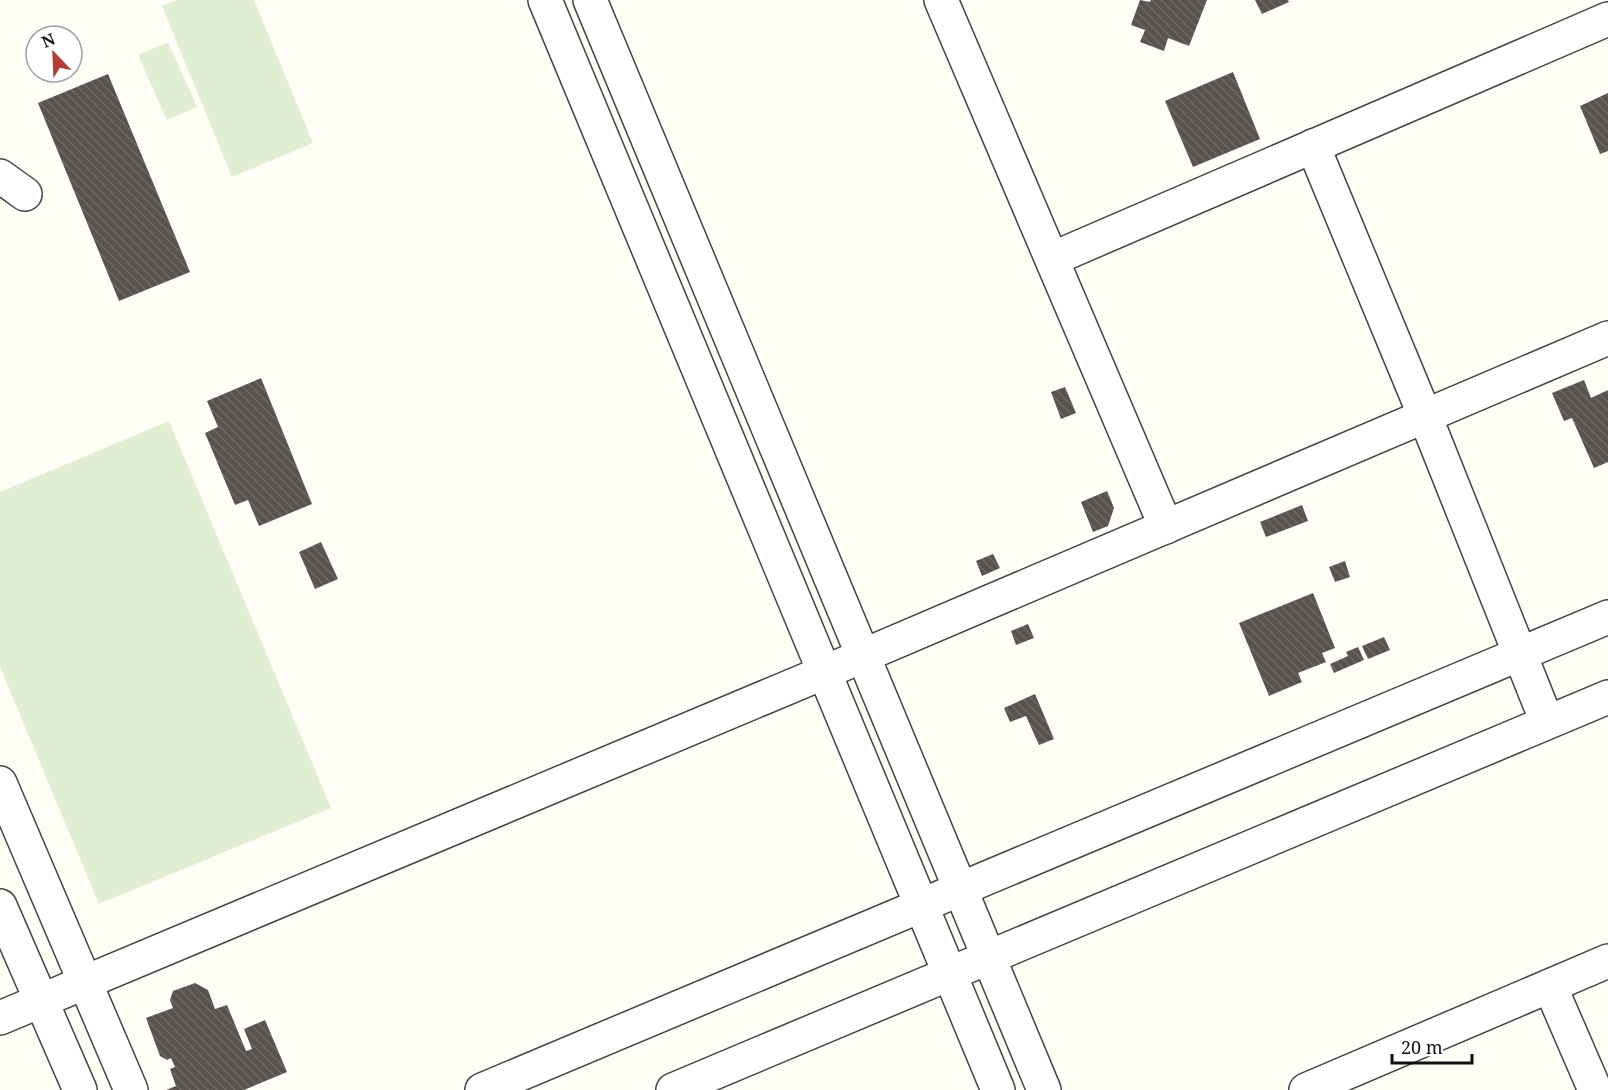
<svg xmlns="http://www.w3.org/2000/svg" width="1608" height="1090" font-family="'Noto Serif',serif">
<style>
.pitch{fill:#e2eed3}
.building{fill:url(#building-back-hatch)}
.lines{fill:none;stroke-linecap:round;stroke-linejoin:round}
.minor-casing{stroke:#444;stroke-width:36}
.minor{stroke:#fff;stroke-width:33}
</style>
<defs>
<pattern id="building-back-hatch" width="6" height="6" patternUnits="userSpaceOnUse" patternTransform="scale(1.5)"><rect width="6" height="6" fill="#58534e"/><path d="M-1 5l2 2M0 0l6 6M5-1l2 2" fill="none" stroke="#6b6763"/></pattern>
</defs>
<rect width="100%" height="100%" fill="#fefdf6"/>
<g class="pitch">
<path d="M 177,0 L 254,0 L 313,143 L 232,177 L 162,6 Z"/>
<path d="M 168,42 L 197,107 L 167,120 L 138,55 Z"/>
<path d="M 169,421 L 331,808 L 99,904 L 0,667 L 0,492 Z"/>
</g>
<g class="building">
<path d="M 1140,0 L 1150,2 L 1151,0 L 1207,0 L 1189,46 L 1168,38 L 1164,51 L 1140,42 L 1145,30 L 1131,25 Z"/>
<path d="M 1255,0 L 1288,0 L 1289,2 L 1262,14 Z"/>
<path d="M 1233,72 L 1260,139 L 1193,167 L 1165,101 Z"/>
<path d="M 108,74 L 190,272 L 119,301 L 38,103 Z"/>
<path d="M 1608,93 L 1608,151 L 1600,154 L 1580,106 Z"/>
<path d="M 261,378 L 312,504 L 259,526 L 248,500 L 235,505 L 205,433 L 218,427 L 207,401 Z"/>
<path d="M 1584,380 L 1591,398 L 1608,390 L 1608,462 L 1594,468 L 1572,418 L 1564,421 L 1552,393 Z"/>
<path d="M 1065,387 L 1076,413 L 1061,419 L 1051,392 Z"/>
<path d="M 1107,491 L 1114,508 L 1108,526 L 1093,532 L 1081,502 Z"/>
<path d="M 1302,505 L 1308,521 L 1266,537 L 1260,522 Z"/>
<path d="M 321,542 L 338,579 L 315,589 L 299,552 Z"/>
<path d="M 993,554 L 1000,568 L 982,576 L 976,561 Z"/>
<path d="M 1345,561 L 1350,577 L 1335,582 L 1329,567 Z"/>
<path d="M 1313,593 L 1335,648 L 1322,653 L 1326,662 L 1298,673 L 1302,682 L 1269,696 L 1239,623 Z"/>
<path d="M 1028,624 L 1034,638 L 1016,645 L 1011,631 Z"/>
<path d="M 1384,637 L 1390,650 L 1368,659 L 1362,646 Z"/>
<path d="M 1358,647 L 1364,660 L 1334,673 L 1330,664 L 1348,656 L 1346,652 Z"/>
<path d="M 1035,694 L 1054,739 L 1039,745 L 1026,716 L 1010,722 L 1004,708 Z"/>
<path d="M 195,983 L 208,990 L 215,1009 L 227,1005 L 246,1051 L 252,1049 L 244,1029 L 265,1020 L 287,1072 L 244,1090 L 166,1090 L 176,1086 L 170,1069 L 175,1067 L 171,1058 L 167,1060 L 160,1056 L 146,1018 L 173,1008 L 170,1000 L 173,991 Z"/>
</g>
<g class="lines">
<defs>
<g id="minor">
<path d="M 545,0 L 998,1090"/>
<path d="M 590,0 L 1044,1090"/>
<path d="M 941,0 L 1166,527"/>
<path d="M 1313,146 L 1425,416 L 1547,722"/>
<path d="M 0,176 L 25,194"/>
<path d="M 1052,259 L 1608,19"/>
<path d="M 0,783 L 131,1090"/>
<path d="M 0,906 L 80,1090"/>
<path d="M 1550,986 L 1595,1090"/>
<path d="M 0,1018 L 825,672 L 1608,338"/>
<path d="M 482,1090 L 1608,617"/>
<path d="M 673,1090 L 1608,697"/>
<path d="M 1306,1090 L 1608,961"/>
</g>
</defs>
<use href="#minor" class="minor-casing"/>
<use href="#minor" class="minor"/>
</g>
<g transform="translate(54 54) rotate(337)"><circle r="28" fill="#ffffff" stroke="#a0a0a0" stroke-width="1.5"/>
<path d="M0-4.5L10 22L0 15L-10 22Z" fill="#b23c38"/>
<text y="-9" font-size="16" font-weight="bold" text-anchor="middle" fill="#111111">N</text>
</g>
<path d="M1392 1054v9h80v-9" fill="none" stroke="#111111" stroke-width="3"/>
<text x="1401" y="1054" font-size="18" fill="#111111" stroke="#ffffff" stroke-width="4.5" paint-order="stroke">20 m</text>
</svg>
